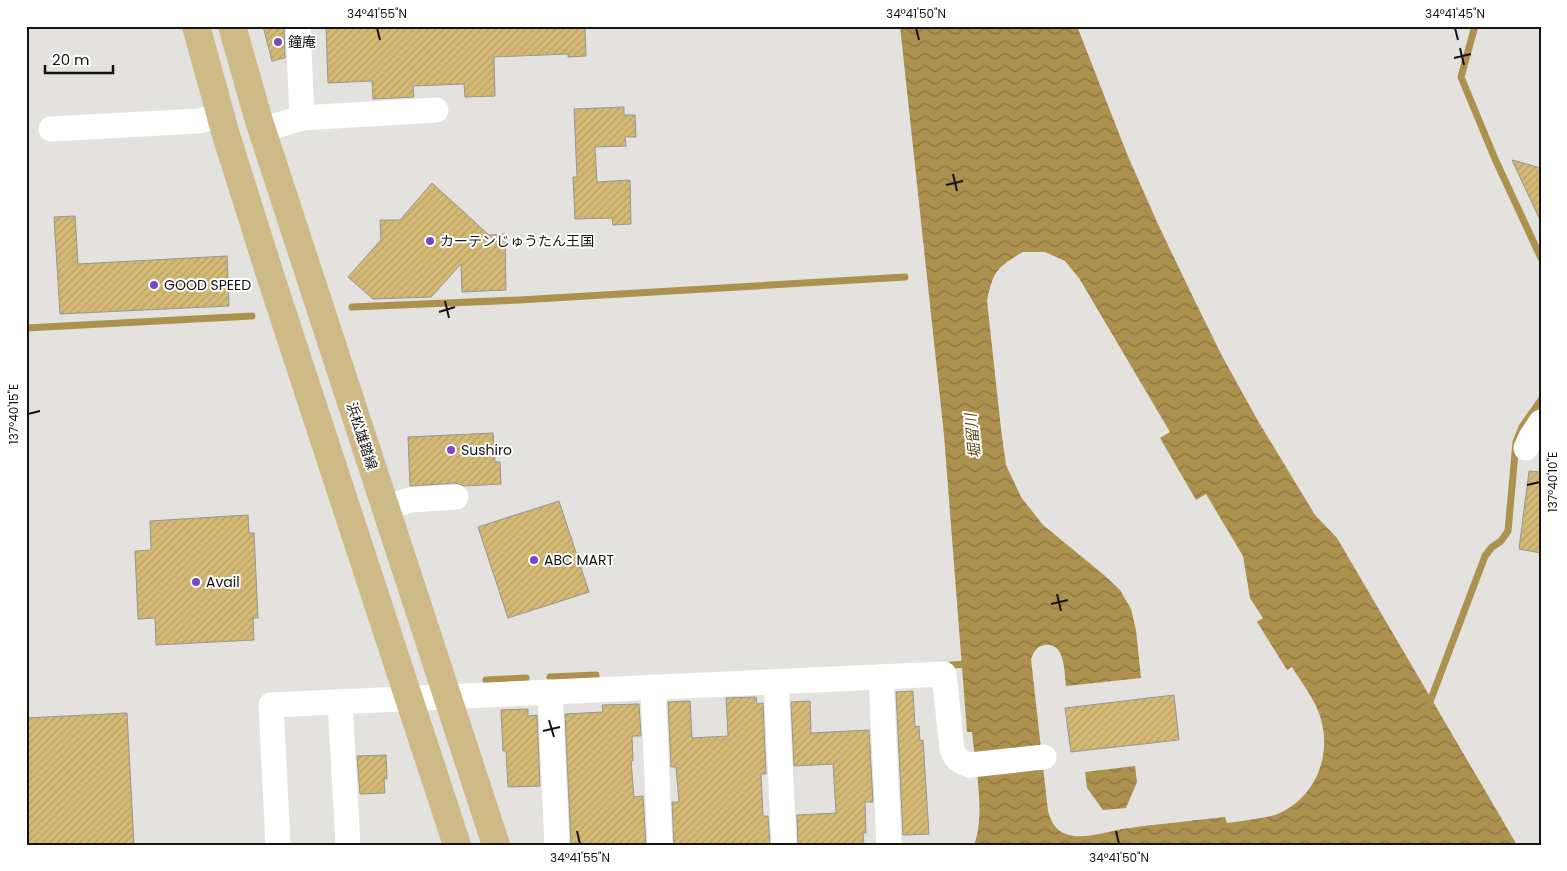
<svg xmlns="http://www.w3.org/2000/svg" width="1567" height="871" font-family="Poppins,'Noto Sans JP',sans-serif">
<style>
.water{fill:url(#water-waves);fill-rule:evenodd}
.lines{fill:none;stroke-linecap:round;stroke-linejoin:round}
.stream{stroke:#ac914f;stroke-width:7}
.building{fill:url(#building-hatch);stroke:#979692}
.minor{stroke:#fff;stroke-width:25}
.major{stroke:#cdba87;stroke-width:28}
.ticks{fill:none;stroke:#151413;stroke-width:2}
.poi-dot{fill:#7748c0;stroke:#fff;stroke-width:2}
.labels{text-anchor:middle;stroke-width:4;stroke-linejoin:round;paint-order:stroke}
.poi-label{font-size:14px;fill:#151413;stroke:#fff;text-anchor:start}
.street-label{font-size:14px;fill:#151413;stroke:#fff}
.water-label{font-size:15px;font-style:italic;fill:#5c4814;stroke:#fff}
.neatline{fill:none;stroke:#151413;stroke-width:2}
.ticks-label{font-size:12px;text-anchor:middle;fill:#151413}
</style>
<defs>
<pattern id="water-waves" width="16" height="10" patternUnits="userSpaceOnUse" patternTransform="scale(1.25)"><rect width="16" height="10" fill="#ac914f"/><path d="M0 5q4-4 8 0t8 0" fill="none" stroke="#8b7540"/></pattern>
<pattern id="building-hatch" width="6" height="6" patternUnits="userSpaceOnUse" patternTransform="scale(1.25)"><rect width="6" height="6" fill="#d5ba76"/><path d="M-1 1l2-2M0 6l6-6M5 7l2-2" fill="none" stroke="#b69f65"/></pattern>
</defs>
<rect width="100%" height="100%" fill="#e3e2de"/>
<g class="water">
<path d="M 900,26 L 1077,26 L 1127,154 L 1157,222 L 1189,289 L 1222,356 L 1258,421 L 1315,515 L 1337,538 L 1517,845 L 974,845 C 986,814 975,765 972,732 L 967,732 L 944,435 ZM 1023,252 L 1045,252 L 1065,261 L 1079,278 L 1170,432 L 1160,438 L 1196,500 L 1206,494 L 1243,556 L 1250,598 L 1263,618 L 1257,622 L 1287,670 L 1292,667 C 1300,680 1310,693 1316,706 C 1335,746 1320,794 1280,813 C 1270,818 1240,821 1227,823 L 1225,817 C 1191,821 1156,824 1122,829 C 1108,832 1083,839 1069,835 C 1056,832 1051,822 1048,811 L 1031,659 C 1034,652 1036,647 1044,645 C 1066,642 1064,672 1066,686 L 1141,678 L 1136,630 L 1131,609 L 1120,590 L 1104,575 L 1043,525 L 1021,497 L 1006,465 L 1001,429 L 987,301 C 993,271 997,267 1023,252 Z"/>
<path d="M 1135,766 L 1137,782 L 1126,808 L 1103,810 L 1087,788 L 1085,772 Z"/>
</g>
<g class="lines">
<g class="stream">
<path d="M 1475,26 L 1461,77 L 1495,159 L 1541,258"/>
<path d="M 352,307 L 519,300 L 905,277"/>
<path d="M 26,328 L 252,316"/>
<path d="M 951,665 L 971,664"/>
<path d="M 550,677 L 596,675 L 596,682 L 600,681"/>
<path d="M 486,680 L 526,678"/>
<path d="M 1428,707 L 1485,556 L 1492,547 L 1501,541 L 1508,531 L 1516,442 L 1522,427 L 1541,400"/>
</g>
</g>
<g class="building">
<path d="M 263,26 L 284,26 L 285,58 L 272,61 Z"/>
<path d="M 326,26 L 552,26 L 552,29 L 585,28 L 586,56 L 568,57 L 568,54 L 494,57 L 495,96 L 465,97 L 464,84 L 413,86 L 414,97 L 373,99 L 372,81 L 328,83 Z"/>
<path d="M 624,107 L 624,115 L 635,115 L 636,137 L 625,137 L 626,146 L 595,147 L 597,182 L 630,180 L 631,224 L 613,225 L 612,218 L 575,219 L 573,177 L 577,177 L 574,109 Z"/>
<path d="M 1512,160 L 1541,168 L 1541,222 Z"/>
<path d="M 432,183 L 489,235 L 505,234 L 506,290 L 462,292 L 461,264 L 431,297 L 373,299 L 348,277 L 381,240 L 380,220 L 400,220 Z"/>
<path d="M 75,216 L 78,264 L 227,256 L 229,306 L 60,314 L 54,217 Z"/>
<path d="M 493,433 L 495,462 L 500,462 L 501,484 L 464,486 L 455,483 L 410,486 L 408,437 Z"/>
<path d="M 1529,471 L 1541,472 L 1541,553 L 1519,549 Z"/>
<path d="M 559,501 L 589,592 L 508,618 L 478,527 Z"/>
<path d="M 248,515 L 249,533 L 254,533 L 258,618 L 253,618 L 254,640 L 156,645 L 155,618 L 138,619 L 135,551 L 151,550 L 150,521 Z"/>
<path d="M 913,691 L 915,727 L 919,726 L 920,741 L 923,740 L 929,834 L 903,835 L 896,692 Z"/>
<path d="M 1174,695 L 1179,740 L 1071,752 L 1065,708 Z"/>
<path d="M 756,697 L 757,704 L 763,703 L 766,774 L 761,774 L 763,816 L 768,816 L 770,845 L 674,845 L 672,802 L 679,802 L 676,767 L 671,767 L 668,702 L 690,701 L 692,738 L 728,736 L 726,698 Z"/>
<path d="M 810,701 L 811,733 L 869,730 L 873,802 L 865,802 L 866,833 L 863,833 L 864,845 L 798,845 L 797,815 L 836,813 L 833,764 L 794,766 L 791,702 Z"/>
<path d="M 639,704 L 641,736 L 632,736 L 633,761 L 631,761 L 634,797 L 643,796 L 646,845 L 571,845 L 565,714 L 603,712 L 602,705 Z"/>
<path d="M 528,709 L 528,716 L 537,715 L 540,786 L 508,787 L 506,751 L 503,751 L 501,710 Z"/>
<path d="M 127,713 L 134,845 L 26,845 L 26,718 Z"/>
<path d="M 386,755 L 387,779 L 384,779 L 385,793 L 360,794 L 357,756 Z"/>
</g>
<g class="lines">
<g class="minor">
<path d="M 298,26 L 302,118"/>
<path d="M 51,129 L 199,121 L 220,115"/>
<path d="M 262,130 L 302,118 L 436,110"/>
<path d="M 1526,448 L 1531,437 L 1541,422"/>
<path d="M 385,508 L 410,500 L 456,497"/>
<path d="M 881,677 L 889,845"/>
<path d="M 776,682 L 784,845"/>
<path d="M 653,687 L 660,845"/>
<path d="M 550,692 L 557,845"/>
<path d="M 340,702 L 348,845"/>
<path d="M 278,845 L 271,705 L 944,674 L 952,749 C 955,759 960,762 970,765 L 1044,757"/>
</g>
<g class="major">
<path d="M 196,26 L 226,135 L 272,281 L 457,845"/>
<path d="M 232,26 L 259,121 L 496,845"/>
</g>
</g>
<path class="ticks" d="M 377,28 L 380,40M 916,28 L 919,40M 1455,28 L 1458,40M 1460,48 L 1464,65M 1454,58 L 1471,54M 953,174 L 957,191M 946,185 L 963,181M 445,301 L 449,318M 439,312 L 455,307M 28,414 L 40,411M 1527,485 L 1540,482M 1057,594 L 1061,611M 1051,604 L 1068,600M 549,720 L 554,737M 543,731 L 560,727M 577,831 L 580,844M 1116,831 L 1119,844"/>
<g class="poi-dot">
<circle cx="278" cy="42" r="5"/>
<circle cx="430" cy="241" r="5"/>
<circle cx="154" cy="285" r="5"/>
<circle cx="451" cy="450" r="5"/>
<circle cx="534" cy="560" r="5"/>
<circle cx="196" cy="582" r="5"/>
</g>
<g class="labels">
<g class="poi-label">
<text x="288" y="47">鐘庵</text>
<text x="440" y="246">カーテンじゅうたん王国</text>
<text x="164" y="290">GOOD SPEED</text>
<text x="461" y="455">Sushiro</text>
<text x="544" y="565">ABC MART</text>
<text x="206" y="587">Avail</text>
</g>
<g class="street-label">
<text transform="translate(362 436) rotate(72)" y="5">浜松雄踏線</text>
</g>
<g class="water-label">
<text transform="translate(973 436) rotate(-96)" y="5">堀留川</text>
</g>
</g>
<rect width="1567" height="871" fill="none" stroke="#ffffff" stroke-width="55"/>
<path d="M45 65v8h68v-8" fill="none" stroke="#151413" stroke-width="2.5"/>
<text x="52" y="65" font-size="15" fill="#151413" stroke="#ffffff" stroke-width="4" paint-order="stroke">20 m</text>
<rect x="28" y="28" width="1512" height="816" class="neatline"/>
<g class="ticks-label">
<text x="377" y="18">34°41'55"N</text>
<text x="916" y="18">34°41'50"N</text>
<text x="1455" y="18">34°41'45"N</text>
<text transform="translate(14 414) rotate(-90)" y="4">137°40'15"E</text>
<text transform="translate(1553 482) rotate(-90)" y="4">137°40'10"E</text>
<text x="580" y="862">34°41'55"N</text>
<text x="1119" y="862">34°41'50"N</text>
</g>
</svg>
